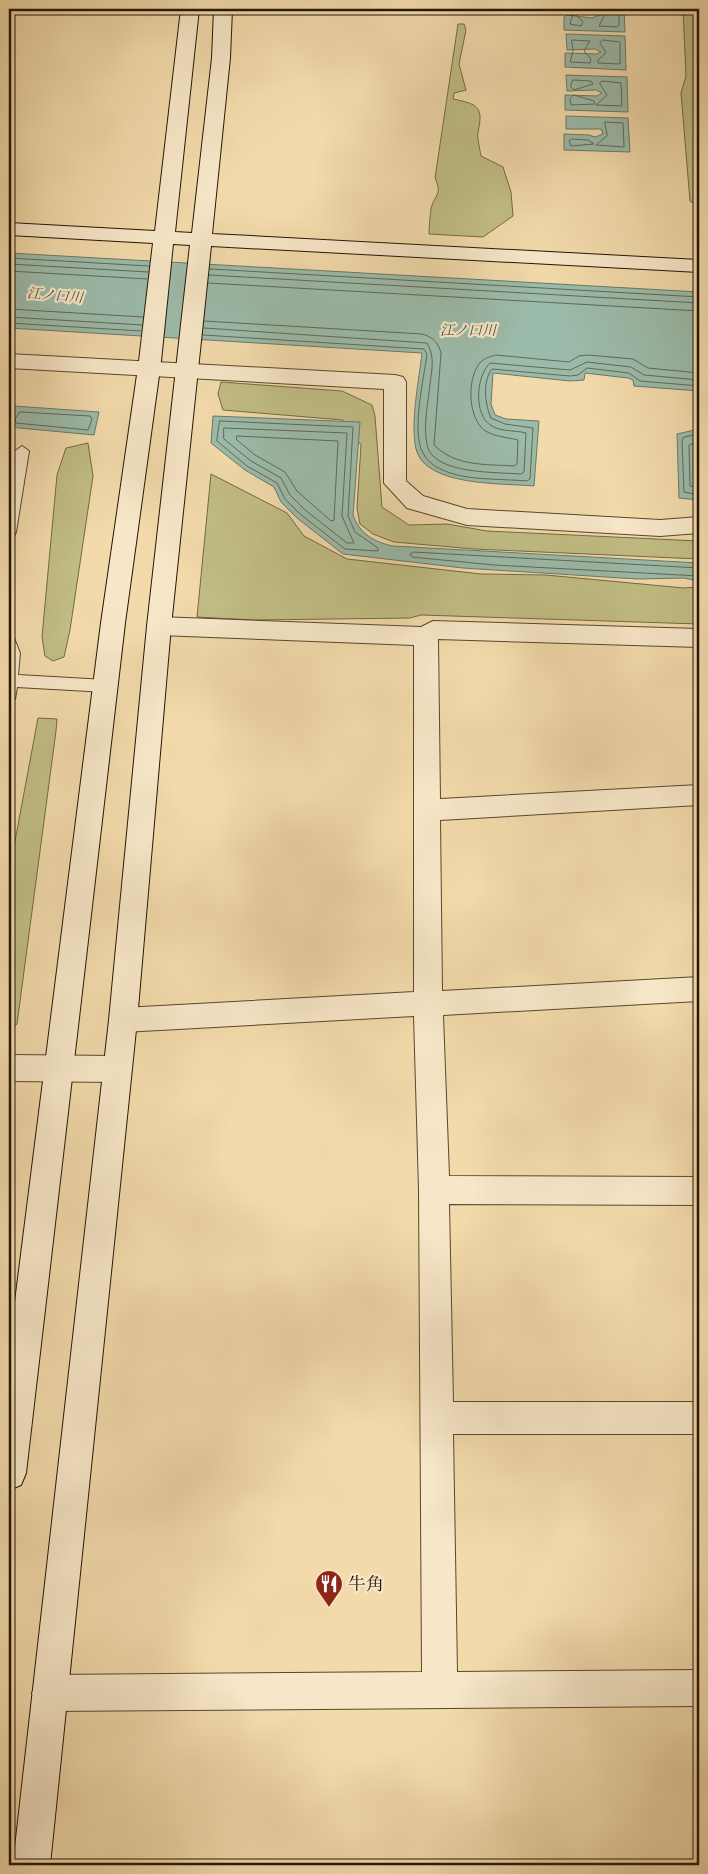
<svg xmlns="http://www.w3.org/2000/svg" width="708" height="1874" font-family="'IM FELL English','Noto Serif JP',serif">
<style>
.green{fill:#c1bd84;stroke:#726a45}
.water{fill:#9bbbaa;stroke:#6b7968}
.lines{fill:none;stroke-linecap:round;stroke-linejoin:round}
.shore{stroke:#606858;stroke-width:1}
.lane-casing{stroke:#58472f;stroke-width:2}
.street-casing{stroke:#58472f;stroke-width:2}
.secondary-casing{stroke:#241606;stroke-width:2}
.lane{fill:#f7e7c8;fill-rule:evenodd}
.street{fill:#f7e7c8;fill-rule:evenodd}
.secondary{fill:#f7e7c8;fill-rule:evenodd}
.labels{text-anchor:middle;stroke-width:4.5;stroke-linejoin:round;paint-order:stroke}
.far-water-label{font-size:14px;font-style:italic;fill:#4e503f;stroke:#f7e7c8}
.near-poi-label{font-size:18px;fill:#241606;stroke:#f7e7c8;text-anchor:start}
</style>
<rect width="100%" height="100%" fill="#f2daab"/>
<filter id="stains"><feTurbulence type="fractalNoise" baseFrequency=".004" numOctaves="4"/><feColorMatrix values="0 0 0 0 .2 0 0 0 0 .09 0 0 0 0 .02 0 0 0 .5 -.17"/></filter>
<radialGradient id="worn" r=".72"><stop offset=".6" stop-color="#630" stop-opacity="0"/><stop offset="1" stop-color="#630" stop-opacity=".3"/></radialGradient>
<g class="green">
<path d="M 683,9 L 699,9 L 699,206 L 690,201 L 681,93 L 686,76 Z"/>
<path d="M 458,24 L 464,24 L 466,30 L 459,64 L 466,90 L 454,93 L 453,99 C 477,104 484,106 478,132 C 477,139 480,149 481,156 L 503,167 L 511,192 L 513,216 L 483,237 L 429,234 C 429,226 430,217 431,209 C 434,195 443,195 435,178 Z"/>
<path d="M 221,382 L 342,391 L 372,405 L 375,416 L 382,507 L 409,525 L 447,524 L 487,531 L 699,541 L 699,559 L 474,549 L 394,542 L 373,534 L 360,524 L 357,508 L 361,445 L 343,420 L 223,410 L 218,394 Z"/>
<path d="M 88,443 L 93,476 L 70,630 L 64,657 L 53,661 L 45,656 L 42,637 L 57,475 L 66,448 Z"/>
<path d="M 211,474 L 287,513 L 304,536 L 347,559 L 481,574 L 546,575 L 684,588 L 699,587 L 699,624 L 421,615 L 410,618 L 253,620 L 197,617 Z"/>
<path d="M 38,718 L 57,719 L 56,731 L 17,1024 L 9,1032 L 9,873 Z"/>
</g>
<g class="water">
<path d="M 565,9 L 624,9 L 625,32 L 564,30 L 564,17 L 567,15 L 592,18 L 599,15 L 594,12 L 567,13 Z"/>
<path d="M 566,34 L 625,36 L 626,70 L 565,67 L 565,53 L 596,54 L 601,52 L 595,49 L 567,50 Z"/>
<path d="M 566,75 L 627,77 L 628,112 L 565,110 L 565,95 L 597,96 L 602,93 L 596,90 L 567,91 Z"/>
<path d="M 566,116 L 628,118 L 630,152 L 564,150 L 564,134 L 589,135 L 595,137 L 603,134 L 601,129 L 566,129 Z"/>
<path d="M 9,253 L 699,292 L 699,391 L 634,386 L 633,380 L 628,378 L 585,373 L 584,380 L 570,381 L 493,373 L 491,404 L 495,415 L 506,419 L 539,421 L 534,486 C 504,483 425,487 416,449 C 410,422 419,381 422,353 L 9,328 Z"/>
<path d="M 14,406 L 99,412 L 94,435 L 9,427 Z"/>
<path d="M 213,416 L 360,422 L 353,515 C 360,534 374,542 393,546 L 699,563 L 699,581 L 684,578 L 638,579 L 463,568 L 343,554 L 297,518 L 281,502 L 274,487 L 245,470 L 211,443 Z"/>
<path d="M 699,429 L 699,500 L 679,498 L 677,434 Z"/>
</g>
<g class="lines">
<g class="shore">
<path d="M 570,9 L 573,14 L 570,24 L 581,26 L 583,22 L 576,15 L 581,9"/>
<path d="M 600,9 L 604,16 L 599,26 L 617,27 L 619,25 L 619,9"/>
<path d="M 572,40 L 590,41 L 584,51 L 591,59 L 590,63 L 570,62 L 573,51 Z"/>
<path d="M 603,40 L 620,42 L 620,64 L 598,63 L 598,60 L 606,53 L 600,43 Z"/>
<path d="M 573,80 L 591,81 L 593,84 L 574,90 L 571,87 Z"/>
<path d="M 602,81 L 621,83 L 622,106 L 596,105 L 607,95 L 600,84 Z"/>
<path d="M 574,95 L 594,101 L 595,104 L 571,105 L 570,99 Z"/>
<path d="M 605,122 L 623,123 L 624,147 L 596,145 L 607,136 Z"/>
<path d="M 572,139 L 588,140 L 594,144 L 571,146 L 569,141 Z"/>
<path d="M 9,258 L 149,266"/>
<path d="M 9,264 L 148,272"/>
<path d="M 210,269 L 699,297"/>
<path d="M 9,271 L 147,279"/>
<path d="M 209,275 L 699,303"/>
<path d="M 208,283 L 699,311"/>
<path d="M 9,309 L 143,317"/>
<path d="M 9,317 L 142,325"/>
<path d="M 204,321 L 422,334 C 433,337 438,342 441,353 L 434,445 C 456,467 486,464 514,466 L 517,464 L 518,440 C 507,437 494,437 484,430 C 468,417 467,380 479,364 C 484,358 489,357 496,355 L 569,362 L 579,356 L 588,355 L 633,359 L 648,368 L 699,373"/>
<path d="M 9,323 L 141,331"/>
<path d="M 204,328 L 427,343 C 435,357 432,368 430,384 C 428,403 423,425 427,445 C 433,475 499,472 521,474 L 524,472 L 526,433 C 515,430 502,432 492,426 C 473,416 476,376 490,363 L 570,370 L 587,362 L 631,367 L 644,375 L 699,380"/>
<path d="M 203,335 L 424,349 L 427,354 C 424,378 411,432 423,453 C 430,467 447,473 462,476 C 483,480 505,479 527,481 L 530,479 L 533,428 L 505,424 L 491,418 C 485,404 482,382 492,369 L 570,376 L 578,375 L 587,368 L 629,373 L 640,381 L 699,386"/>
<path d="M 20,412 L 90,416 L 92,419 L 88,430 L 16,423 L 15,420 Z"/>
<path d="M 220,421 L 353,427 L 348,516 L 355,532 L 378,548 L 378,551 L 345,549 L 300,514 L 285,499 L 277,483 L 247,466 L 217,441 Z"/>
<path d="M 224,428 L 347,433 L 342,516 L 354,543 L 347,543 L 305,510 L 290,495 L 281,478 L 251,461 L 224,439 Z"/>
<path d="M 699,434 L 684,437 L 682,440 L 684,492 L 699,495"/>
<path d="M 237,436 L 338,441 L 334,520 L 331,521 L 297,491 L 285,472 L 255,455 L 237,440 Z"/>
<path d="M 699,441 L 689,445 L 690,486 L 699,488"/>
<path d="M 699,568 L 413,552 L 410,554 L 412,557 L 494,565 L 699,576"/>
</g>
<defs>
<g id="lane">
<path d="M 22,446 L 29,451 L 16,532 L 14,536 L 9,537 L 9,488 L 15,451 Z"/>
<path d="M 9,636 L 14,638 L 20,653 L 18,675 L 106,680 L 112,682 L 114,686 L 112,690 L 106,692 L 17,687 L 15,699 L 9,701 Z"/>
</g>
<g id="street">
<path d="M 9,354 L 395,375 L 403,377 L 406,382 L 406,481 L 423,496 L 467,509 L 660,520 L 699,517 L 699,533 L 660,536 L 467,525 L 407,508 L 384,483 L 384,389 L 9,368 Z"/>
<path d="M 159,617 L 421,627 L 433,621 L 699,629 L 699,647 L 438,639 L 440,799 L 699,785 L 699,805 L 440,820 L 442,991 L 699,977 L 699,1001 L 443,1015 L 449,1176 L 699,1177 L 699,1205 L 449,1204 L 453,1402 L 699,1402 L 699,1434 L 453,1434 L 457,1672 L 699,1670 L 699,1706 L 50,1711 L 38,1705 L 32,1693 L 38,1681 L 50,1675 L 422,1672 L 419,1190 L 414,1016 L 123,1032 L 113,1029 L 109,1020 L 113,1011 L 123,1008 L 414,992 L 414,645 L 159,635 L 150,632 L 147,626 L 150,620 Z"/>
<path d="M 9,1055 L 117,1056 L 127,1060 L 131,1069 L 127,1078 L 117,1082 L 9,1081 Z"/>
</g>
<path id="secondary" d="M 181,9 L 199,9 L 175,232 L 192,233 L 212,58 L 214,9 L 232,9 L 230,58 L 212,234 L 699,260 L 699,272 L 211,246 L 171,626 L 137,1020 L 50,1865 L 13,1865 L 109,1020 L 147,626 L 190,245 L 173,244 L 161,361 L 125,623 L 26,1473 L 21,1485 L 9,1490 L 9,1349 L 101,623 L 139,361 L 153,243 L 9,235 L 9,223 L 155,231 Z"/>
</defs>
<use href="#lane" class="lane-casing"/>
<use href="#street" class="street-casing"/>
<use href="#secondary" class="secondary-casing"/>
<use href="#lane" class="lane"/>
<use href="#street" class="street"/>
<use href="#secondary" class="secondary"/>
</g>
<defs>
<symbol id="restaurant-pin" viewBox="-11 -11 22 30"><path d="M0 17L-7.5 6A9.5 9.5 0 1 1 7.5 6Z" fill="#8f2418" stroke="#f7e7c8"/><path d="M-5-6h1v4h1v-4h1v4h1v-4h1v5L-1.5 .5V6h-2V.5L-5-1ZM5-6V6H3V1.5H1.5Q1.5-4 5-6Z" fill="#fff"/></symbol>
</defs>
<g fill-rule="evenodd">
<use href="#restaurant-pin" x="313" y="1568" width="32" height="43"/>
</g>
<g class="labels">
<g class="far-water-label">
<text transform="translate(55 295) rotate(5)" y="5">江ノ口川</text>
<text x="468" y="335">江ノ口川</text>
</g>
<g class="near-poi-label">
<text x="348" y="1590">牛角</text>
</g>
</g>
<rect width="708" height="1874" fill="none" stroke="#f2daab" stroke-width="30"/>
<rect x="10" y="10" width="688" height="1854" fill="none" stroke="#241606" stroke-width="2.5"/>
<rect x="15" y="15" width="678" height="1844" fill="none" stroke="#241606"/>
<rect width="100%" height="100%" filter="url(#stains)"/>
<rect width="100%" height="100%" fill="url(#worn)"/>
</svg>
